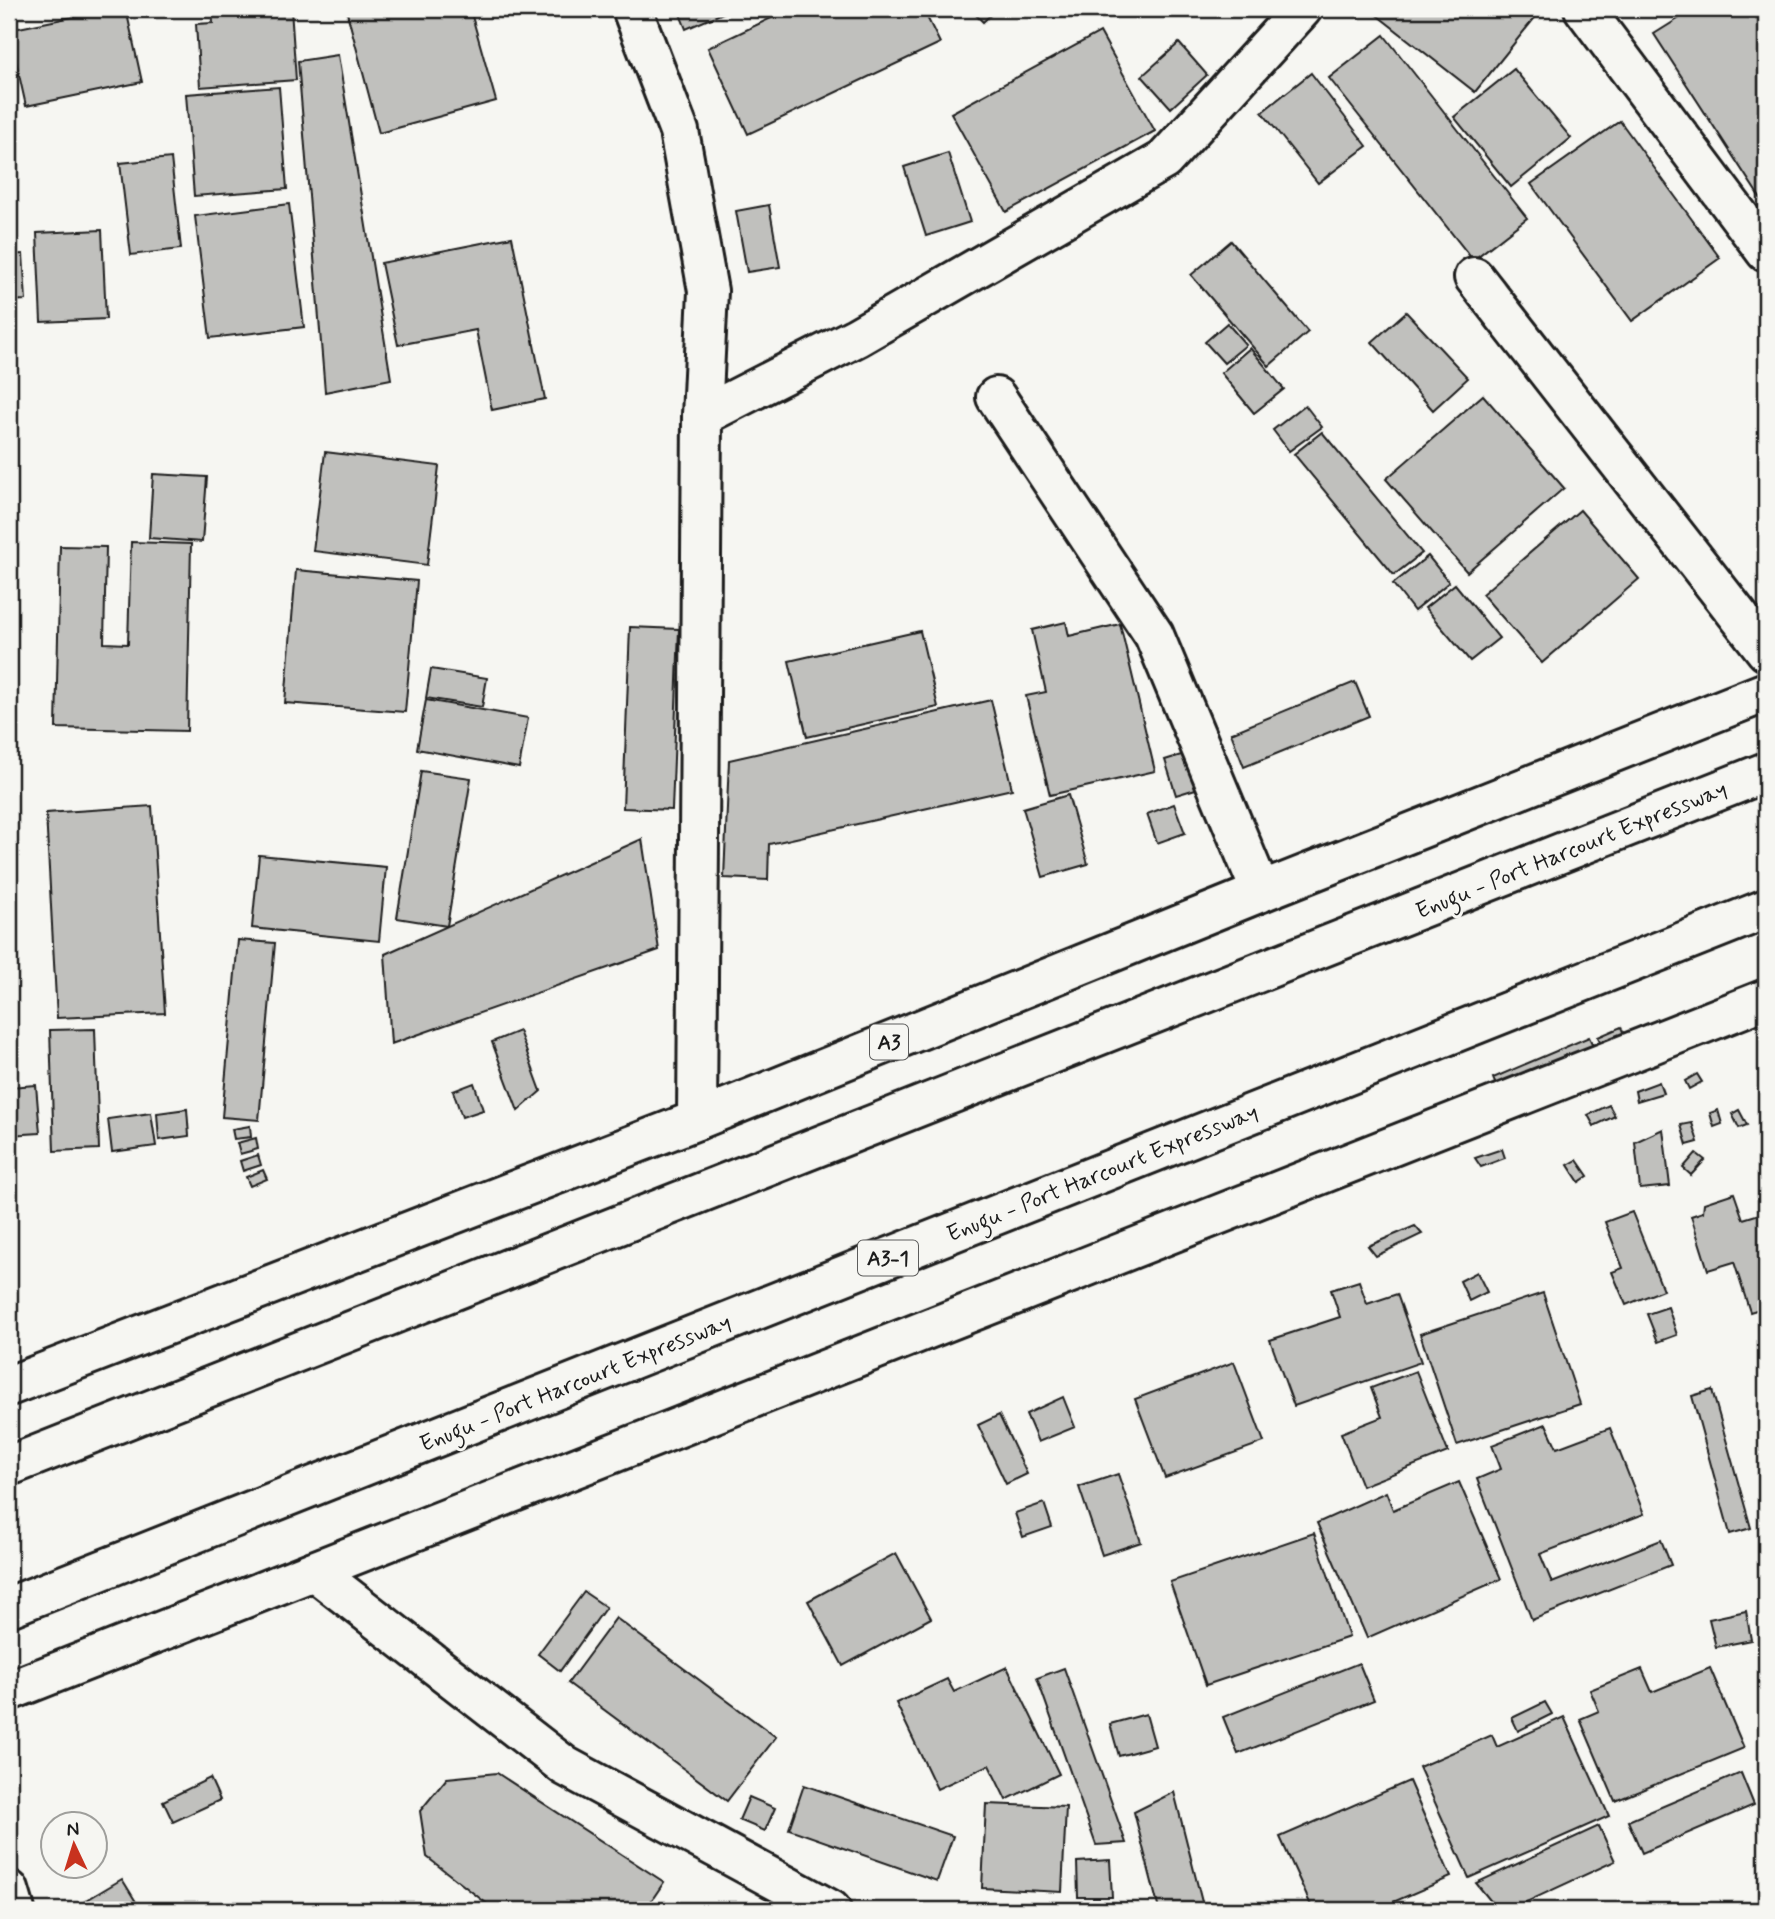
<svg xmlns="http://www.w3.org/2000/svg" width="1775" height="1919" font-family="Mynerve,sans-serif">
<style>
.building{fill:#c0c0bd;stroke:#1c1c1c;stroke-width:2}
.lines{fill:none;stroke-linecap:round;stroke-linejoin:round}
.minor-casing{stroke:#1c1c1c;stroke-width:44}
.major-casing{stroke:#1c1c1c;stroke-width:44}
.highway-casing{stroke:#1c1c1c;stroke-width:44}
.minor{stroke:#f6f6f2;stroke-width:38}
.major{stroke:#f6f6f2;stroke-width:38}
.highway{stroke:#f6f6f2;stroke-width:38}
.labels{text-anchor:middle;stroke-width:6;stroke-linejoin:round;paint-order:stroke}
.shield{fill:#f6f6f2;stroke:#5d5d5c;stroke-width:2}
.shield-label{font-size:21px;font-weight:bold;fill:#1c1c1c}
.street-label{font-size:23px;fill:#1c1c1c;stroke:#f6f6f2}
</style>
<rect width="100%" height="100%" fill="#f6f6f2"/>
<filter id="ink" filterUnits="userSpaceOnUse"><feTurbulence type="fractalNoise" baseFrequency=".0143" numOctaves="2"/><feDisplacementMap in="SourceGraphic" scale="14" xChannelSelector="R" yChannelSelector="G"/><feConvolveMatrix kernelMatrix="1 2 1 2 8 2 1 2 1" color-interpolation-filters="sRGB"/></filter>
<g filter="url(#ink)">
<g class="building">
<path d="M 111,9 L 126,9 L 142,82 L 26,106 L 9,30 Z"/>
<path d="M 212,9 L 291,9 L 296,80 L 200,87 L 196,24 L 213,23 Z"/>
<path d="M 346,9 L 470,9 L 496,101 L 379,133 Z"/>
<path d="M 678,9 L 732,9 L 686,29 Z"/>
<path d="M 790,9 L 923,9 L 940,43 L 748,134 L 708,48 Z"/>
<path d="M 970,9 L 997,9 L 983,22 Z"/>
<path d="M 1369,9 L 1539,9 L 1541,10 L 1475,92 Z"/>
<path d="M 1694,9 L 1766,9 L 1766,207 L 1654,34 Z"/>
<path d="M 1100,32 L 1155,131 L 1006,212 L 951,113 Z"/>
<path d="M 1384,35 L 1527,218 L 1473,260 L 1329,78 Z"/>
<path d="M 1179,43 L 1207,75 L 1171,108 L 1142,76 Z"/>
<path d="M 338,55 L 391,379 L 325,392 L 298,61 Z"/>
<path d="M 1514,69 L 1571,138 L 1511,187 L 1454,117 Z"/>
<path d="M 1311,73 L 1367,146 L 1318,183 L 1262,112 Z"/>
<path d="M 279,87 L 287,189 L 194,196 L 186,94 Z"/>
<path d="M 1620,121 L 1720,258 L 1632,321 L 1531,184 Z"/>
<path d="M 948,153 L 970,222 L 926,236 L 904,167 Z"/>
<path d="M 171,158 L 181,249 L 131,255 L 120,163 Z"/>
<path d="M 289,204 L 304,327 L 210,338 L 195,216 Z"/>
<path d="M 769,205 L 780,267 L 747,272 L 736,211 Z"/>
<path d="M 102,230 L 106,319 L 41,322 L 37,233 Z"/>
<path d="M 512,237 L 545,399 L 492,410 L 476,330 L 398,345 L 381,263 Z"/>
<path d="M 1231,241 L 1308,332 L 1269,366 L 1191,275 Z"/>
<path d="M 23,254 L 26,300 L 9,301 L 9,255 Z"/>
<path d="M 1406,312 L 1468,378 L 1433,410 L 1372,342 Z"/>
<path d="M 1227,323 L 1246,345 L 1224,363 L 1205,342 Z"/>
<path d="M 1250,348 L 1284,389 L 1254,413 L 1221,373 Z"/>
<path d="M 1483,395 L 1564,488 L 1467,572 L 1386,479 Z"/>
<path d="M 1305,405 L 1322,427 L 1289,451 L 1273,430 Z"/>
<path d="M 1322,432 L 1422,553 L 1394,575 L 1294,454 Z"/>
<path d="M 325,452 L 439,466 L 427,565 L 313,551 Z"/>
<path d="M 153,474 L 207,477 L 202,542 L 149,538 Z"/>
<path d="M 1580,510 L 1639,579 L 1542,663 L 1482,594 Z"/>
<path d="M 131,542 L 191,544 L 187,731 L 56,728 L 60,546 L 106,547 L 104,643 L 128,644 Z"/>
<path d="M 1428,556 L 1449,582 L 1414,611 L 1393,584 Z"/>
<path d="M 296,570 L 417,581 L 405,712 L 285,703 Z"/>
<path d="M 1455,584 L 1499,638 L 1470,661 L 1425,608 Z"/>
<path d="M 1066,622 L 1069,636 L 1120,624 L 1155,771 L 1050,795 L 1026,696 L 1046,692 L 1032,630 Z"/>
<path d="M 630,627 L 679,629 L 672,810 L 623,808 Z"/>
<path d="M 920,631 L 938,707 L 807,737 L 789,661 Z"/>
<path d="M 431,669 L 487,678 L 482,707 L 426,698 Z"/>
<path d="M 1355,682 L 1369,716 L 1244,767 L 1231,733 Z"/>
<path d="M 426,700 L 528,718 L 519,768 L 417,749 Z"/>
<path d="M 991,700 L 1012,789 L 769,844 L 768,880 L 724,878 L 729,760 Z"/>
<path d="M 1191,752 L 1202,787 L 1176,795 L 1165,760 Z"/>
<path d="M 421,771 L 471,778 L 447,926 L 397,918 Z"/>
<path d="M 1068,795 L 1088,864 L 1043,877 L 1023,808 Z"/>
<path d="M 1174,804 L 1185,833 L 1157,843 L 1147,814 Z"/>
<path d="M 152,806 L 165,1013 L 57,1018 L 46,813 Z"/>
<path d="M 642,839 L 659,950 L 391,1044 L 385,954 Z"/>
<path d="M 259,855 L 386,867 L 379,941 L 252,928 Z"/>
<path d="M 9,920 L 12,1002 L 9,1002 Z"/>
<path d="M 238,940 L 275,943 L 259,1120 L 222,1117 Z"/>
<path d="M 1621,1027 L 1627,1042 L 1605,1052 L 1598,1037 Z"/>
<path d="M 95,1029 L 99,1149 L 54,1151 L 50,1030 Z"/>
<path d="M 519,1031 L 541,1091 L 518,1111 L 492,1042 Z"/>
<path d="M 1589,1037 L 1596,1052 L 1499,1093 L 1493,1078 Z"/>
<path d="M 1697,1074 L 1702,1082 L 1689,1089 L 1685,1081 Z"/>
<path d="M 1659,1082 L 1663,1093 L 1637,1101 L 1635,1091 Z"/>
<path d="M 474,1083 L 483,1110 L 462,1117 L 453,1091 Z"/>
<path d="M 36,1085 L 40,1133 L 9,1135 L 9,1087 Z"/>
<path d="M 1609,1105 L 1615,1116 L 1594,1126 L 1588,1115 Z"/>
<path d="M 187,1109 L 189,1136 L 159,1140 L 157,1113 Z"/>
<path d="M 1718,1110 L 1722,1124 L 1714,1127 L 1710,1113 Z"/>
<path d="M 1739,1110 L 1747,1125 L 1739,1128 L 1732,1114 Z"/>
<path d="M 151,1113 L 156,1146 L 112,1152 L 108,1119 Z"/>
<path d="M 1692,1123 L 1698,1142 L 1687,1145 L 1681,1125 Z"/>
<path d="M 250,1126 L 251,1137 L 234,1139 L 232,1129 Z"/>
<path d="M 1663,1129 L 1670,1186 L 1640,1189 L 1635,1142 Z"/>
<path d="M 256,1138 L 258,1149 L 240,1154 L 237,1143 Z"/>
<path d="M 1502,1149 L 1505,1158 L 1481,1167 L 1475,1158 Z"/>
<path d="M 1696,1153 L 1705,1160 L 1691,1175 L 1683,1168 Z"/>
<path d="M 258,1155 L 261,1165 L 243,1171 L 240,1161 Z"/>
<path d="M 1577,1160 L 1588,1176 L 1579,1182 L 1568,1165 Z"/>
<path d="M 263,1170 L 267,1179 L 250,1186 L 246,1177 Z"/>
<path d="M 1734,1193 L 1743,1219 L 1766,1212 L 1766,1307 L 1750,1312 L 1734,1262 L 1708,1270 L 1691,1216 L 1703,1212 L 1704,1203 Z"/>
<path d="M 1632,1212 L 1663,1290 L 1626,1305 L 1612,1272 L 1623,1268 L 1605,1222 Z"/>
<path d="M 1415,1226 L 1422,1234 L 1376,1256 L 1368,1246 Z"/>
<path d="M 1477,1272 L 1487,1292 L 1469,1301 L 1460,1281 Z"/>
<path d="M 1359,1281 L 1367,1304 L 1397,1294 L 1421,1362 L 1294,1406 L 1270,1340 L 1340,1317 L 1331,1290 Z"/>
<path d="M 1543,1293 L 1580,1404 L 1457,1445 L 1420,1334 Z"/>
<path d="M 1668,1307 L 1677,1335 L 1658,1342 L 1647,1314 Z"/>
<path d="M 1234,1362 L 1264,1442 L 1165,1478 L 1135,1399 Z"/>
<path d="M 1416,1371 L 1448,1452 L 1362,1486 L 1341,1433 L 1382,1417 L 1371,1388 Z"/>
<path d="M 1712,1390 L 1751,1528 L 1730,1534 L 1692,1396 Z"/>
<path d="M 1063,1397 L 1075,1427 L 1038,1442 L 1026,1414 Z"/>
<path d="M 999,1415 L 1027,1474 L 1006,1484 L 978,1425 Z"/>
<path d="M 1546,1424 L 1557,1448 L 1610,1428 L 1644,1514 L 1540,1554 L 1552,1583 L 1661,1540 L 1671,1565 L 1532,1620 L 1477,1479 L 1501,1469 L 1492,1445 Z"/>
<path d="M 1118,1474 L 1141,1542 L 1102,1555 L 1079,1487 Z"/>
<path d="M 1459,1482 L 1501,1579 L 1367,1638 L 1317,1523 L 1386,1492 L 1393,1510 Z"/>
<path d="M 1044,1503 L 1052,1527 L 1023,1537 L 1015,1513 Z"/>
<path d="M 1314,1533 L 1349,1637 L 1206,1685 L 1170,1582 Z"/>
<path d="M 896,1553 L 931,1618 L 843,1666 L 808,1601 Z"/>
<path d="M 584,1592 L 606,1607 L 560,1671 L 538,1654 Z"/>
<path d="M 1746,1611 L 1751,1640 L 1716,1647 L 1709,1619 Z"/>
<path d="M 616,1618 L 776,1737 L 727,1801 L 568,1683 Z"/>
<path d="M 1359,1663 L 1374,1700 L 1238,1754 L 1223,1717 Z"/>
<path d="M 1007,1667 L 1059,1774 L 1006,1800 L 989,1765 L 937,1789 L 896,1703 L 947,1679 L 954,1692 Z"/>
<path d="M 1064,1668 L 1126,1843 L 1096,1845 L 1037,1678 Z"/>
<path d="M 1710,1668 L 1744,1748 L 1615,1801 L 1580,1719 L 1599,1711 L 1590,1690 L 1642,1669 L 1652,1692 Z"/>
<path d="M 1545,1702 L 1552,1714 L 1518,1731 L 1512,1718 Z"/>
<path d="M 1146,1714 L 1155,1746 L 1119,1756 L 1110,1724 Z"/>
<path d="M 1564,1717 L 1609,1816 L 1469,1878 L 1419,1767 L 1492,1735 L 1497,1747 Z"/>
<path d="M 497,1773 L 664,1882 L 645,1910 L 495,1910 L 427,1857 L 420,1811 L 447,1778 Z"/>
<path d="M 1741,1773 L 1754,1805 L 1642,1853 L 1628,1821 Z"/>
<path d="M 210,1778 L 220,1800 L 173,1822 L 163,1801 Z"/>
<path d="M 1409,1781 L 1451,1877 L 1375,1910 L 1313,1910 L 1280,1837 Z"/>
<path d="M 804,1785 L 953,1836 L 937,1881 L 789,1829 Z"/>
<path d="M 1174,1792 L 1204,1910 L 1159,1910 L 1134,1812 Z"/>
<path d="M 749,1797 L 775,1808 L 765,1831 L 739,1820 Z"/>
<path d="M 986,1804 L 1066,1807 L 1062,1892 L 982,1888 Z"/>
<path d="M 1599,1826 L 1615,1861 L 1509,1910 L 1498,1910 L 1476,1883 Z"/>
<path d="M 1110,1860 L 1112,1897 L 1078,1897 L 1077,1862 Z"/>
<path d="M 122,1879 L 141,1910 L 70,1910 Z"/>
</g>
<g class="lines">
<defs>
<g id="minor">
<path d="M 632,9 L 679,131 L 708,291 L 702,416"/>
<path d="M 1584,9 L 1766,252"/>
<path d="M 1474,277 L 1766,651"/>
<path d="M 996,397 L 1154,635 L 1261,892"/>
<path d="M 697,1120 L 702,416 L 857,337 L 1164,160 L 1302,9"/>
<path d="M 314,1571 L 565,1766 L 831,1910"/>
<path d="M 9,1890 L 15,1910"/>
</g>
<g id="major">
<path d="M 9,1386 L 697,1120 L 1261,892 L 1766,692"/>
<path d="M 9,1691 L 1766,999"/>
</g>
<g id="highway">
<path d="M 9,1466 L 1766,772"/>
<path d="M 9,1607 L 1766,909"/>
</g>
</defs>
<use href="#minor" class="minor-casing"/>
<use href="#major" class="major-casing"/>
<use href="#highway" class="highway-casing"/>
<use href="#minor" class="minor"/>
<use href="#major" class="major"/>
<use href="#highway" class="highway"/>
</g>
</g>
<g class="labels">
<g class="shield">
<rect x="870" y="1024.5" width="38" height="35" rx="5"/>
<rect x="858" y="1240.5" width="60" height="35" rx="5"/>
</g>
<g class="shield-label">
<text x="889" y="1049">A3</text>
<text x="888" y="1265">A3-1</text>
</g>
<g class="street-label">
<text transform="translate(1571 849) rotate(-22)" y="8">Enugu - Port Harcourt Expressway</text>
<text transform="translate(1102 1172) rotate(-22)" y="8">Enugu - Port Harcourt Expressway</text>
<text transform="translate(575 1382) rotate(-22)" y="8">Enugu - Port Harcourt Expressway</text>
</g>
</g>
<rect width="1775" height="1919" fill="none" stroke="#f6f6f2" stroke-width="35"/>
<rect x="18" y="18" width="1740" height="1884" fill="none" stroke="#1c1c1c" stroke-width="2.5" filter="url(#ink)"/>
<g transform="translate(74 1845) rotate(356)"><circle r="33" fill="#f6f6f2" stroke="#9f9f9c" stroke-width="2"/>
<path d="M0-5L12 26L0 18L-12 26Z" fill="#c8321e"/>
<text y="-10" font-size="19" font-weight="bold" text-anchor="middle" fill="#1c1c1c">N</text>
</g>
</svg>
